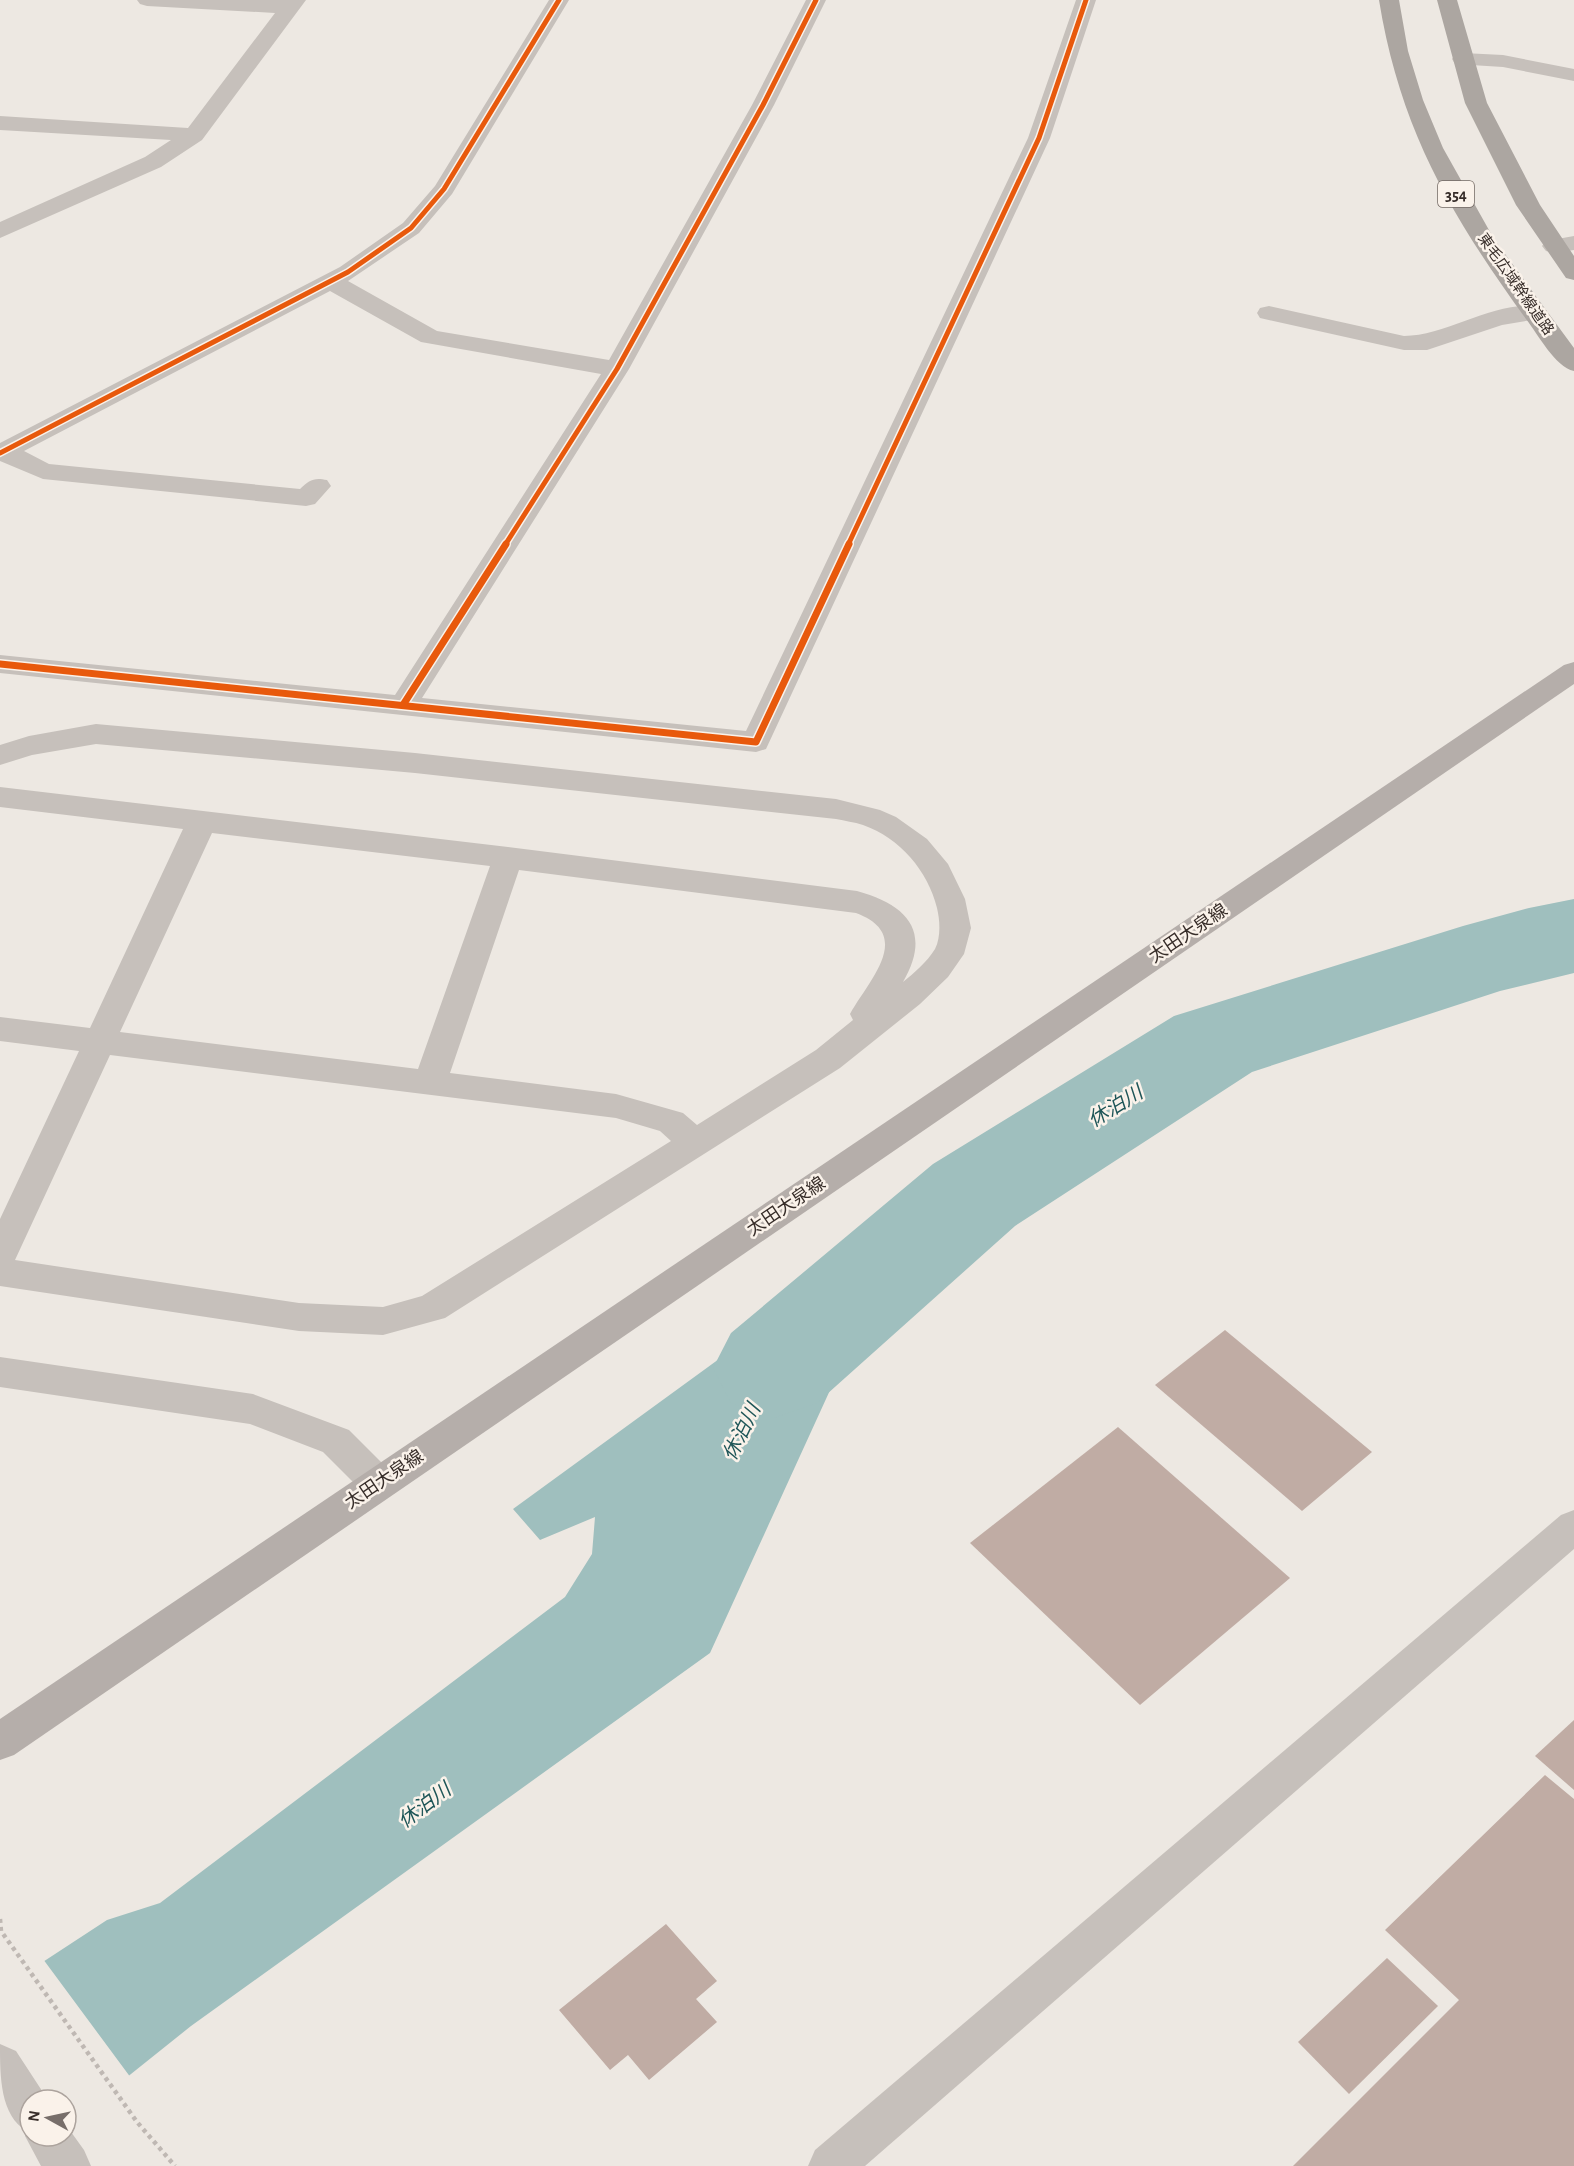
<svg xmlns="http://www.w3.org/2000/svg" width="1574" height="2166" font-family="'Alegreya Sans','Noto Sans JP',sans-serif">
<style>
.water{fill:#9fbfbe}
.pier{fill:#ede8e2}
.lines{fill:none;stroke-linecap:round;stroke-linejoin:round}
.river{fill:#9fbfbe;fill-rule:evenodd}
.building{fill:#c0aca4}
.path{stroke:#bfb8b3;stroke-width:4.5;stroke-dasharray:4 4;stroke-linecap:butt}
.minor{fill:#c6c0bb;fill-rule:evenodd}
.major{fill:#b5aeaa;fill-rule:evenodd}
.highway{fill:#aca6a1;fill-rule:evenodd}
.cycleway-far1-casing{stroke:#faf2ea;stroke-width:8}
.cycleway-casing{stroke:#faf2ea;stroke-width:10}
.cycleway-far1{stroke:#e8590c;stroke-width:5}
.cycleway{stroke:#e8590c;stroke-width:7}
.labels{text-anchor:middle;stroke-width:5;stroke-linejoin:round;paint-order:stroke}
.far-street-label{font-size:15px;fill:#372d29;stroke:#faf2ea}
.shield{fill:#faf2ea;stroke:#726863;stroke-width:1.5}
.shield-label{font-size:16px;font-weight:bold;fill:#372d29}
.street-label{font-size:18px;fill:#372d29;stroke:#faf2ea}
.water-label{font-size:20px;font-style:italic;fill:#1f5658;stroke:#faf2ea}
</style>
<rect width="100%" height="100%" fill="#ede8e2"/>
<path class="water" d="M 890,1266 L 847,1353 L 710,1653 L 191,2026 L 66,2126 L 66,2100 L 30,2100 L 30,2136 L 0,2166 L 0,1990 L 107,1920 L 160,1903 L 565,1597 L 592,1554 L 595,1517 L 540,1540 L 513,1509 L 840,1271 Z"/>
<path class="pier" d="M 43,1959 L 131,2078 L 66,2129 L 66,2100 L 30,2100 L 30,2136 L 57,2136 L 21,2166 L 0,2166 L 0,1987 Z"/>
<g class="lines">
<path class="river" d="M 1574,899 L 1574,973 L 1500,991 L 1252,1072 L 1015,1226 L 817,1403 L 774,1418 L 731,1403 L 713,1368 L 731,1333 L 933,1164 L 1174,1016 L 1463,926 L 1529,908 Z"/>
</g>
<g class="building">
<path d="M 1225,1330 L 1372,1452 L 1302,1511 L 1155,1385 Z"/>
<path d="M 1118,1427 L 1290,1578 L 1140,1705 L 970,1543 Z"/>
<path d="M 1574,1720 L 1574,1790 L 1535,1756 Z"/>
<path d="M 1545,1775 L 1574,1799 L 1574,2166 L 1293,2166 L 1459,2000 L 1385,1930 Z"/>
<path d="M 666,1924 L 717,1981 L 696,1999 L 717,2022 L 649,2080 L 628,2055 L 610,2070 L 559,2010 Z"/>
<path d="M 1387,1958 L 1438,2006 L 1349,2094 L 1298,2042 Z"/>
</g>
<g class="lines">
<path class="path" d="M 0,1919 L 1,1931 L 137,2122 L 175,2166"/>
<g class="minor">
<path d="M 137,0 L 306,0 L 202,140 L 161,167 L 0,238 L 0,222 L 145,157 L 171,140 L 0,130 L 0,116 L 188,128 L 275,13 L 147,6 L 140,4 Z"/>
<path d="M 549,0 L 569,0 L 452,194 L 419,233 L 348,281 L 437,331 L 609,360 L 752,105 L 806,0 L 826,0 L 774,105 L 629,369 L 422,698 L 746,731 L 1028,138 L 1076,0 L 1096,0 L 1050,138 L 766,749 L 756,752 L 0,673 L 0,655 L 395,695 L 601,374 L 421,342 L 330,291 L 24,451 L 49,464 L 300,489 C 309,480 314,477 327,480 L 331,486 L 315,504 L 306,506 L 43,479 L 0,461 L 0,443 L 340,267 L 403,223 L 435,186 Z"/>
<path d="M 1463,53 L 1503,55 L 1574,69 L 1574,81 L 1503,67 L 1455,64 L 1452,59 L 1455,54 Z"/>
<path d="M 1574,236 L 1574,250 L 1554,253 L 1546,251 L 1542,246 L 1546,241 Z"/>
<path d="M 1269,306 L 1404,336 C 1449,336 1498,297 1543,308 L 1546,313 L 1543,318 L 1502,325 L 1427,350 L 1404,350 L 1260,318 L 1257,313 L 1260,308 Z"/>
<path d="M 96,724 L 415,753 L 836,799 L 880,810 L 896,817 L 927,839 L 948,864 L 965,899 L 971,928 L 964,954 L 948,977 L 920,1004 L 840,1068 L 445,1318 L 383,1335 L 299,1331 L 0,1286 L 0,1219 L 79,1051 L 0,1041 L 0,1017 L 90,1028 L 183,829 L 0,807 L 0,787 L 508,847 L 857,891 C 908,905 932,932 903,982 C 914,973 927,962 935,949 C 941,937 940,921 937,908 C 928,871 900,838 863,825 C 854,822 845,821 836,819 L 415,773 L 96,744 L 32,755 L 0,765 L 0,745 L 29,736 ZM 212,833 L 490,866 L 418,1069 L 120,1032 ZM 519,870 L 856,913 C 915,935 869,980 850,1014 L 853,1020 L 816,1050 L 697,1125 L 683,1113 L 616,1094 L 450,1073 ZM 110,1055 L 616,1118 L 660,1131 L 671,1141 L 422,1296 L 383,1307 L 299,1303 L 15,1260 Z"/>
<path d="M 0,1357 L 253,1394 L 349,1430 L 391,1472 L 397,1483 L 391,1494 L 378,1499 L 365,1494 L 323,1452 L 250,1424 L 0,1387 Z"/>
<path d="M 1574,1510 L 1574,1549 L 865,2166 L 808,2166 L 815,2150 L 1561,1515 Z"/>
<path d="M 0,2044 L 16,2051 L 48,2100 L 30,2100 L 30,2136 L 66,2136 L 66,2125 L 84,2150 L 91,2166 L 41,2166 L 25,2136 L 27,2131 C 0,2116 0,2076 0,2044 Z"/>
</g>
<path class="major" d="M 1574,662 L 1574,684 L 14,1755 L 0,1760 L 0,1719 L 1564,665 Z"/>
<g class="highway">
<path d="M 1379,0 L 1399,0 L 1408,51 L 1423,100 L 1443,148 L 1494,239 L 1574,348 L 1574,371 C 1555,367 1538,334 1526,319 C 1450,214 1400,129 1379,0 Z"/>
<path d="M 1437,0 L 1457,0 L 1487,103 L 1540,205 L 1574,256 L 1574,280 L 1566,278 L 1516,205 L 1465,103 Z"/>
</g>
<defs>
<g id="cycleway-far1">
<path d="M 0,453 L 348,272 L 411,228 L 444,189 L 559,0"/>
<path d="M 505,545 L 617,369 L 763,105 L 816,0"/>
<path d="M 848,545 L 1039,138 L 1086,0"/>
</g>
<g id="cycleway">
<path d="M 0,664 L 756,742 L 849,544"/>
<path d="M 403,705 L 506,544"/>
</g>
</defs>
<use href="#cycleway-far1" class="cycleway-far1-casing"/>
<use href="#cycleway" class="cycleway-casing"/>
<use href="#cycleway-far1" class="cycleway-far1"/>
<use href="#cycleway" class="cycleway"/>
</g>
<g class="labels">
<g class="far-street-label">
<text transform="translate(1516 284) rotate(55)" y="5">東毛広域幹線道路</text>
</g>
<rect class="shield" x="1438" y="181" width="36" height="26" rx="4.5"/>
<g class="shield-label">
<text x="1456" y="200">354</text>
</g>
<g class="street-label">
<text transform="translate(1188 933) rotate(-34)" y="6">太田大泉線</text>
<text transform="translate(786 1206) rotate(-34)" y="6">太田大泉線</text>
<text transform="translate(384 1479) rotate(-34)" y="6">太田大泉線</text>
</g>
<g class="water-label">
<text transform="translate(1115 1106) rotate(-32)" y="7">休泊川</text>
<text transform="translate(741 1432) rotate(-64)" y="7">休泊川</text>
<text transform="translate(424 1805) rotate(-37)" y="7">休泊川</text>
</g>
</g>
<g transform="translate(48 2118) rotate(278)"><circle r="28" fill="#faf2ea" stroke="#aca39d" stroke-width="1.5"/>
<path d="M0-4.5L10 22L0 15L-10 22Z" fill="#776e6a"/>
<text y="-9" font-size="16" font-weight="bold" text-anchor="middle" fill="#372d29">N</text>
</g>
</svg>
